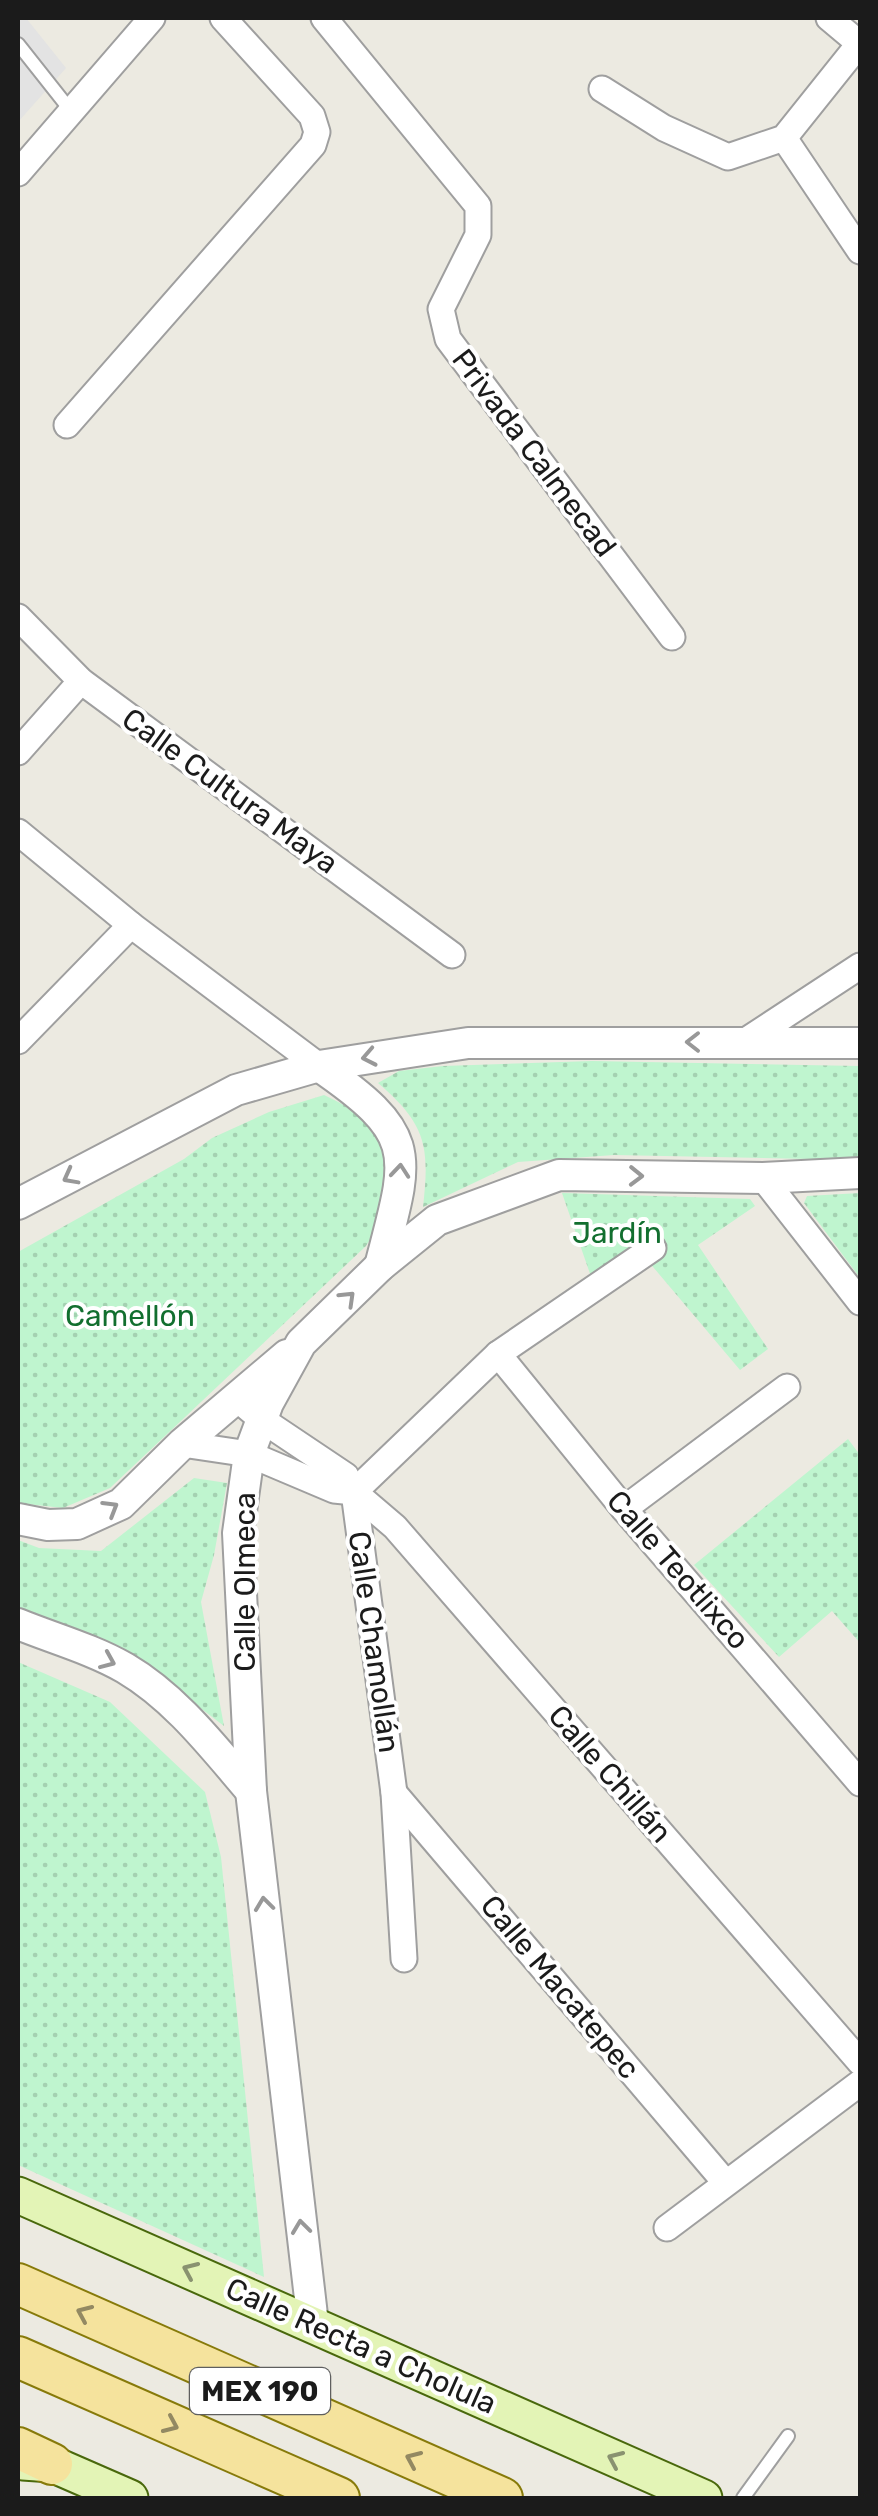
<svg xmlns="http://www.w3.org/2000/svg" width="878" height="2516" font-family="Rubik,sans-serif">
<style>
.park{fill:url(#park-dots)}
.parking{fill:#e3e3e3}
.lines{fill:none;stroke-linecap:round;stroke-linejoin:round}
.service-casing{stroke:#9f9f9f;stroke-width:16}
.minor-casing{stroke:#9f9f9f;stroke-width:29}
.tertiary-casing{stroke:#9f9f9f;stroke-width:34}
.secondary-casing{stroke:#49680c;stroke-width:39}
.primary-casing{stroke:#877a0a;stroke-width:44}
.service{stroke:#fff;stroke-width:12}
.minor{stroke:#fff;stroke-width:25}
.tertiary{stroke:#fff;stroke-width:30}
.secondary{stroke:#e3f4b6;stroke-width:35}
.primary{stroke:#f5e39d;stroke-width:40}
.oneway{stroke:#989898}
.oneway2{stroke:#899270}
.oneway3{stroke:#938962}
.labels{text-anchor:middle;stroke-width:8;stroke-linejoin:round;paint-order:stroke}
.shield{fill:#fff;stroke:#5f5f5f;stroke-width:2.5}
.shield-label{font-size:28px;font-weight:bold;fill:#1b1b1b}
.street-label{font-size:30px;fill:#1b1b1b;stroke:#fff}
.park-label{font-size:30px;fill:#126f2f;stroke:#fff}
</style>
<defs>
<pattern id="park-dots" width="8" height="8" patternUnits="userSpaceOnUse" patternTransform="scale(2.5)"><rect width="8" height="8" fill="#bff5cf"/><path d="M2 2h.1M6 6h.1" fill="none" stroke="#a4d1b1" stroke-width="1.8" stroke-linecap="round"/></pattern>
</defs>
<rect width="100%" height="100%" fill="#eceae1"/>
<g class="park">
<path d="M 592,1061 L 860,1066 L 860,1160 L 614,1155 L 518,1162 L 423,1207 C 430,1146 426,1124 378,1083 L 399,1071 L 443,1066 Z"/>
<path d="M 324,1095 C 399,1129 410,1179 366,1246 L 110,1488 L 63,1508 L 18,1503 L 18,1252 L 184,1159 L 212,1138 L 269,1112 Z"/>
<path d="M 562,1193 L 750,1199 L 755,1206 L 698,1245 L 768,1349 L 740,1370 L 648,1261 L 596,1291 Z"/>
<path d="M 860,1193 L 860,1278 L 804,1203 L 807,1196 Z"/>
<path d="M 848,1439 L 860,1455 L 860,1643 L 832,1611 L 779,1657 L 694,1565 Z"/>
<path d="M 194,1478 L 227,1483 L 214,1555 L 201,1602 L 224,1726 L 136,1659 L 18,1610 L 18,1540 L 39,1548 L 101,1551 Z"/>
<path d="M 18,1662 L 110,1702 L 205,1792 L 221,1857 L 264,2277 L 18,2165 Z"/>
</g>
<path class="parking" d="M 18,18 L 26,18 L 66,68 L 18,122 Z"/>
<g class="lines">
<defs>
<g id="service">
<path d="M 18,44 L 71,111"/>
<path d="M 743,2498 L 788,2436"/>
</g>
<g id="minor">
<path d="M 324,18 L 478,206 L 478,235 L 441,309 L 448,339 L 672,637"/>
<path d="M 829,18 L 860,44"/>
<path d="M 602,89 L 664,128 L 728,157 L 784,138 L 860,43"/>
<path d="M 784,138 L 860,251"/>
<path d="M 18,173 L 152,18"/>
<path d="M 67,425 L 313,145 L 317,132 L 312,116 L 223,18"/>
<path d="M 18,617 L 81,681 L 452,955"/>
<path d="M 18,752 L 81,681"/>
<path d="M 18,832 L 131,925 L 319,1066"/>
<path d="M 18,1041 L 131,925"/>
<path d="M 744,1042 L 860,966"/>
<path d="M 763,1178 L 860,1302"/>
<path d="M 498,1354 L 624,1509 L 860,1783"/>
<path d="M 236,1398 L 261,1419 L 346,1476 L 354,1492 L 395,1527 L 860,2062"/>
<path d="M 182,1444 L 249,1454 L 334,1490 L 354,1492"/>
<path d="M 354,1492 L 394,1793 L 404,1959"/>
<path d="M 354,1492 L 498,1354 L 653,1248"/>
<path d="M 624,1509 L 787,1387"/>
<path d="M 394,1793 L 725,2182"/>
<path d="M 667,2228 L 860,2083"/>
</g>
<g id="tertiary">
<path d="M 319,1066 C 421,1136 409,1154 380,1266"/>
<path d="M 18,1204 L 236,1090 L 319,1066 L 468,1043 L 860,1043"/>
<path d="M 18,1519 L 48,1525 L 77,1524 L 121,1504 L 182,1444 L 287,1355"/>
<path d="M 18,1624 C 52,1638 92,1649 125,1668 C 176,1698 213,1747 251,1791"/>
<path d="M 313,2324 L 251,1791 L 238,1533 L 249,1454 L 268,1403 L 301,1343 L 380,1266 L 437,1220 L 559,1175 L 763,1178 L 860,1173"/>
</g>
<g id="secondary">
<path d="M 18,2195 L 704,2498"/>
<path d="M 23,2462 L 52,2464 L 130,2498"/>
</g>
<g id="primary">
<path d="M 18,2284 L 502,2498"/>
<path d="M 18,2357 L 339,2498"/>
<path d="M 18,2448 L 52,2464"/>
</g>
</defs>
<use href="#service" class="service-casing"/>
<use href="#minor" class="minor-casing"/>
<use href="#tertiary" class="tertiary-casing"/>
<use href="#secondary" class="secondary-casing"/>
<use href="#primary" class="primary-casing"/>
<use href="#service" class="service"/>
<use href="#minor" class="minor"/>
<use href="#tertiary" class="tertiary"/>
<use href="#secondary" class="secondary"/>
<use href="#primary" class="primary"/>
</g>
<defs><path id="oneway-chevron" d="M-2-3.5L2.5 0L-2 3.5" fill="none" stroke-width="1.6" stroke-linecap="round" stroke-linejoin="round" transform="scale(2.5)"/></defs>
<g class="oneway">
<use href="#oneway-chevron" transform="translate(693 1042) rotate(180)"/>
<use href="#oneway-chevron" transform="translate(369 1057) rotate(169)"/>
<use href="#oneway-chevron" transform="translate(400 1171) rotate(-85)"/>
<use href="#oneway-chevron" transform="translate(636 1176) rotate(1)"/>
<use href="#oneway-chevron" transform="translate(70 1177) rotate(152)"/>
<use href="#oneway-chevron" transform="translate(348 1298) rotate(-44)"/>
<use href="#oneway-chevron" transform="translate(111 1508) rotate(-31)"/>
<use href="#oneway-chevron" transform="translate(108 1661) rotate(23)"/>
<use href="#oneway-chevron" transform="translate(264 1904) rotate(-97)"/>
<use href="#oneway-chevron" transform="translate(301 2227) rotate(-97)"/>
</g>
<g class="oneway2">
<use href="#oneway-chevron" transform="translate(190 2270) rotate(-156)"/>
<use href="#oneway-chevron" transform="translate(615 2459) rotate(-156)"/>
</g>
<g class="oneway3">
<use href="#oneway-chevron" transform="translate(84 2313) rotate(-156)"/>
<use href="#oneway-chevron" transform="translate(171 2425) rotate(24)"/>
<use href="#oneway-chevron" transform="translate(413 2459) rotate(-156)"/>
</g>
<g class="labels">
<rect class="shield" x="190" y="2368" width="140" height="46" rx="8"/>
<g class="shield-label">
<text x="260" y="2401">MEX 190</text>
</g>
<g class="street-label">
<text transform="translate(534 453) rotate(53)" y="10">Privada Calmecad</text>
<text transform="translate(230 791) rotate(36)" y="10">Calle Cultura Maya</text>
<text transform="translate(678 1570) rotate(49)" y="10">Calle Teotlixco</text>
<text transform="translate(245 1582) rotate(-90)" y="10">Calle Olmeca</text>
<text transform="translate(374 1642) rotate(82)" y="10">Calle Chamollán</text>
<text transform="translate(610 1774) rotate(49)" y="10">Calle Chillán</text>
<text transform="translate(560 1987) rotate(50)" y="10">Calle Macatepec</text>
<text transform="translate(361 2346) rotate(24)" y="10">Calle Recta a Cholula</text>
</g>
<g class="park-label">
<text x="617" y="1243">Jardín</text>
<text x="130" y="1326">Camellón</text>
</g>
</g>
<rect width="878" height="2516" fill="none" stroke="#1b1b1b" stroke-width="40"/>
</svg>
